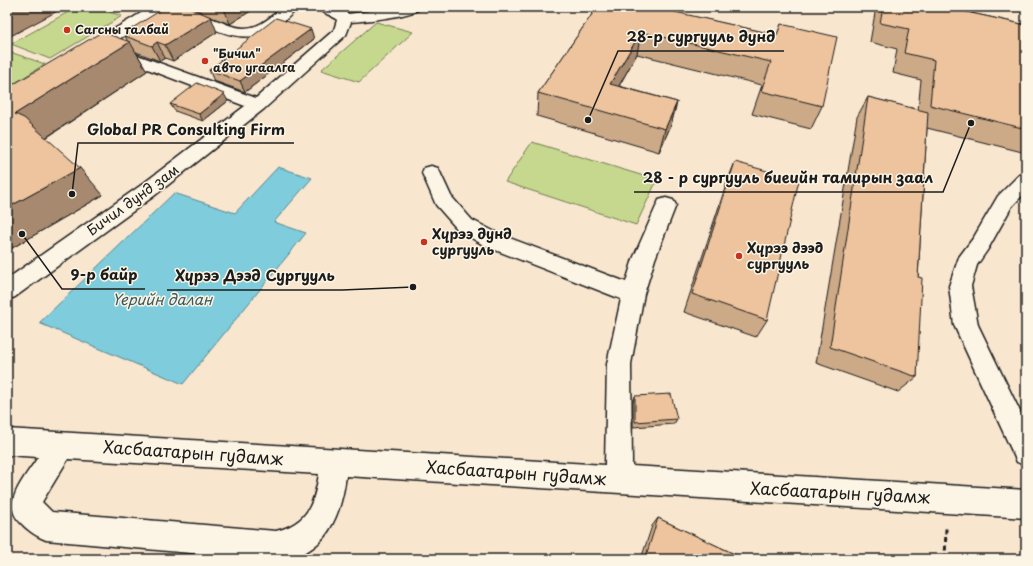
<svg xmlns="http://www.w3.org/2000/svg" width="1033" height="566" font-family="'Playpen Sans',sans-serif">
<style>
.green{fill:#c5d88d;stroke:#707a54}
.water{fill:#7eccdc;stroke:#57868f}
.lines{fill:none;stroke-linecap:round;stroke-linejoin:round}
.minor-casing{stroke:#1c1c1c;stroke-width:3}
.path{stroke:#1c1c1c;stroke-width:3;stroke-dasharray:5 3.5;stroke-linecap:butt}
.minor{fill:#fcf5e5;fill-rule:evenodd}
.wall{fill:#cca987;stroke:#1c1c1c}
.shaded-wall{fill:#a6896e;stroke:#1c1c1c}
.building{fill:#edc49d;stroke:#1c1c1c}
.poi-dot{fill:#c8321e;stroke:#fcf5e5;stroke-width:1.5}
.labels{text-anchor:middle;stroke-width:3;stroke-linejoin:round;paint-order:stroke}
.far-poi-label{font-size:12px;font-weight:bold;fill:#1c1c1c;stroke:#fcf5e5;text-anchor:start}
.street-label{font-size:14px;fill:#1c1c1c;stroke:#fcf5e5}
.poi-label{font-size:14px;font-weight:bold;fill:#1c1c1c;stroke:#fcf5e5;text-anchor:start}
.water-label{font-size:15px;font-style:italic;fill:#3e5a5f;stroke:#fcf5e5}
.near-street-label{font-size:17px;fill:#1c1c1c;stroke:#fcf5e5}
.leader{fill:none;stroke:#1c1c1c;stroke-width:1.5}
.callout-dot{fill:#1c1c1c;stroke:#fcf5e5;stroke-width:1.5}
.callout-label{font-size:15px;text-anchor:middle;font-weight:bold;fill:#1c1c1c;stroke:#fcf5e5;stroke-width:3;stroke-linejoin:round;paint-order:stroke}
</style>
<rect width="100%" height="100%" fill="#f8e6cf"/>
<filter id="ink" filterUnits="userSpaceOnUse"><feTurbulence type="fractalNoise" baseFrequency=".025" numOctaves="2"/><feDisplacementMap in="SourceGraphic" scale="8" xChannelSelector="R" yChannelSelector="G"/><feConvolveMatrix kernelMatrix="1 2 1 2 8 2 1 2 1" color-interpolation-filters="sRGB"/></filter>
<g filter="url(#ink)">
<g class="green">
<path d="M 77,7 L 94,7 L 122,16 L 50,59 L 11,44 Z"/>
<path d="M 376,22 L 413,32 L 359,82 L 321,70 Z"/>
<path d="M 7,51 L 45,64 L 7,88 Z"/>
<path d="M 532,142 L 657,180 L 636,225 L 505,182 Z"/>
</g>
<path class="water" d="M 278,167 L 312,178 L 274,222 L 306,233 L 183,384 L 39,323 L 174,193 L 235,213 Z"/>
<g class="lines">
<defs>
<g id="minor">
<path d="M 151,7 L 168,7 L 166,10 L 93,55 L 87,57 L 81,55 L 79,52 L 81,49 Z"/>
<path d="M 282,7 L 298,7 C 294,13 288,17 283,22 C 253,46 228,36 197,22 L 195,19 L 197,16 L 202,15 C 210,17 218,21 226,24 C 251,34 264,24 282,7 Z"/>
<path d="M 317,7 C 329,7 339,5 348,14 L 399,7 L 422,7 C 416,16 364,21 351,22 L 346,35 L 264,109 L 154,196 L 15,297 L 7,300 L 7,279 L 140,186 L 245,106 L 108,54 L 105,51 L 108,48 L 113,46 L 118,48 L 256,98 L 334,30 L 337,20 C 332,14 321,14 317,7 Z"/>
<path d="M 898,7 L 929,7 L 948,10 L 958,7 L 979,7 L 977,10 L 949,19 L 905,11 L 900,10 Z"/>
<path d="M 431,166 L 438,168 L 451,196 L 472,220 L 499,234 L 626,282 L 633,259 L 659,200 L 666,198 L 673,200 L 676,205 L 655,259 L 644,294 L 631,364 L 632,466 L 1026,490 L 1026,518 L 346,476 C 341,514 327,554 282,559 C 274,560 265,559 257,559 L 46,540 C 38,537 32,533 25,527 C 20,522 14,517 13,509 C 10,493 30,470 38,457 L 7,455 L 7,429 L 605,465 L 607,364 L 621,299 L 485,246 L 458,230 L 436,205 L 422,173 L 424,168 ZM 68,459 L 319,474 C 314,504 308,523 276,531 L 52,512 L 42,502 Z"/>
<path d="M 1026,173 L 1026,192 L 1012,206 L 988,249 L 977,265 L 971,286 L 978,325 L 1026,424 L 1026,466 L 1017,462 L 954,325 L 949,286 L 959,257 L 974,237 L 998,196 L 1019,175 Z"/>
</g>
</defs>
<use href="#minor" class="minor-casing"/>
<path class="path" d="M 945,559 L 946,528"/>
<use href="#minor" class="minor"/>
</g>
<g class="wall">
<path d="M 193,7 L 257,7 L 230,24 L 205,15 L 217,32 L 173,61 L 165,58 L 160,61 L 136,52 L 147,71 L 46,138 L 103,195 L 7,251 L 7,88 L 128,42 L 125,36 L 127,35 L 126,32 Z"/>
<path d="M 597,7 L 656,7 L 655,8 L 777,35 L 781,24 L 822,106 L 811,129 L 752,114 L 762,85 L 637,54 L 619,86 L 677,102 L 671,125 L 659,152 L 537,116 L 538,93 Z"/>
<path d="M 878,7 L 944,7 L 1026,25 L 1026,153 L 927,128 L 918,277 L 917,377 L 898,392 L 816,363 L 857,117 L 868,97 L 918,110 L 921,80 L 893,73 L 897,49 L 870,42 L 875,13 Z"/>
<path d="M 314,39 L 245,92 L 214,81 L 209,70 Z"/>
<path d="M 228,101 L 203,121 L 175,111 L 170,104 Z"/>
<path d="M 735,162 L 767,320 L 756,337 L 684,312 L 727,182 Z"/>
<path d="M 635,396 L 677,419 L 674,424 L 633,427 L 633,402 Z"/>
<path d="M 658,518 L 745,559 L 641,559 L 652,526 Z"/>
</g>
<g class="shaded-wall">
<path d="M 7,7 L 65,7 L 7,38 Z"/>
<path d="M 188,7 L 199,7 L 202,14 L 197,15 Z"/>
<path d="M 227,7 L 257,7 L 230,24 L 224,9 Z"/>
<path d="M 211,17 L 217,32 L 173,61 L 165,45 Z"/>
<path d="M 311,29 L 314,39 L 245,92 L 240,81 Z"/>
<path d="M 641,32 L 637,54 L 607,107 L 610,84 Z"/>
<path d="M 130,42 L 147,71 L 39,142 L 15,114 Z"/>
<path d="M 157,42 L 165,58 L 160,61 L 152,46 Z"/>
<path d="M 224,94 L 228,101 L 203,121 L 199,114 Z"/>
<path d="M 677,102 L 671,125 L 659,152 L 665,129 Z"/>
<path d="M 80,168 L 103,195 L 7,251 L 7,208 Z"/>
</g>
<g class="building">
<path d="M 166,7 L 188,7 L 211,17 L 165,45 L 157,42 L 152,46 L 125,36 L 130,33 L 126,32 Z"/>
<path d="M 220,7 L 227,7 L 224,9 Z"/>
<path d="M 597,7 L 653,7 L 777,35 L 781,24 L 837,37 L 822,106 L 761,91 L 771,62 L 641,32 L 610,84 L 677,102 L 665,129 L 538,93 Z"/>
<path d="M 883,7 L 944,7 L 1026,25 L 1026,129 L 930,105 L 934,60 L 904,53 L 909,29 L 880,23 Z"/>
<path d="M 276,18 L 311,29 L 240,81 L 209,70 Z"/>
<path d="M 102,32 L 130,42 L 15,114 L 24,118 L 80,168 L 7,208 L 7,88 Z"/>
<path d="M 197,83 L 224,94 L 199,114 L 170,104 Z"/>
<path d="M 868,97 L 928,112 L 918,277 L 922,278 L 917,377 L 830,347 Z"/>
<path d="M 735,162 L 799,180 L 767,320 L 692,294 Z"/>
<path d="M 671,394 L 677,419 L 635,422 L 635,396 Z"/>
<path d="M 658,518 L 745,559 L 645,559 Z"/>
</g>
</g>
<g class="poi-dot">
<circle cx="67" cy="30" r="4"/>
<circle cx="205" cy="61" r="4"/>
<circle cx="424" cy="242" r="4"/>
<circle cx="739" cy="256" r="4"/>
</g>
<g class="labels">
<g class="far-poi-label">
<text x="75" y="34">Сагсны талбай</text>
<text x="213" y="58">"Бичил"<tspan x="213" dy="14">авто угаалга</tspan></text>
</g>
<g class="street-label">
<text transform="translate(133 200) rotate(-36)" y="5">Бичил дунд зам</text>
</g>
<g class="poi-label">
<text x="432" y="239">Хүрээ дунд<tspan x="432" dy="16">сургууль</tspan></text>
<text x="747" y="253">Хүрээ дээд<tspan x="747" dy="16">сургууль</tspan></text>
</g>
<g class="water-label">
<text x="162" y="305">Үерийн далан</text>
</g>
<g class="near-street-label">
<text transform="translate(193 453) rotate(4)" y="6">Хасбаатарын гудамж</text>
<text transform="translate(516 473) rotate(4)" y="6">Хасбаатарын гудамж</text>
<text transform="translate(840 493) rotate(3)" y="6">Хасбаатарын гудамж</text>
</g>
</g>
<path class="leader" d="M588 120L618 51H784M72 194L78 143H294M971 123L943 192H634M22 234L62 289H145M413 287L342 290H167"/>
<g class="callout-dot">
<circle cx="588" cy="120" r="4"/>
<circle cx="72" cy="194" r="4"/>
<circle cx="971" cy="123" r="4"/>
<circle cx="22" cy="234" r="4"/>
<circle cx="413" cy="287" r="4"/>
</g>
<g class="callout-label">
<text x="701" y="42">28-р сургууль дунд</text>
<text x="186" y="135">Global PR Consulting Firm</text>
<text x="788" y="183">28 - р сургууль биеийн тамирын заал</text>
<text x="104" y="280">9-р байр</text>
<text x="255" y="281">Хүрээ Дээд Сургууль</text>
</g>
<rect width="1033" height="566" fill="none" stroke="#fcf5e5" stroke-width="24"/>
<rect x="12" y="12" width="1009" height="542" fill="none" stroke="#1c1c1c" stroke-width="1.5" filter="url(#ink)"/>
</svg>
